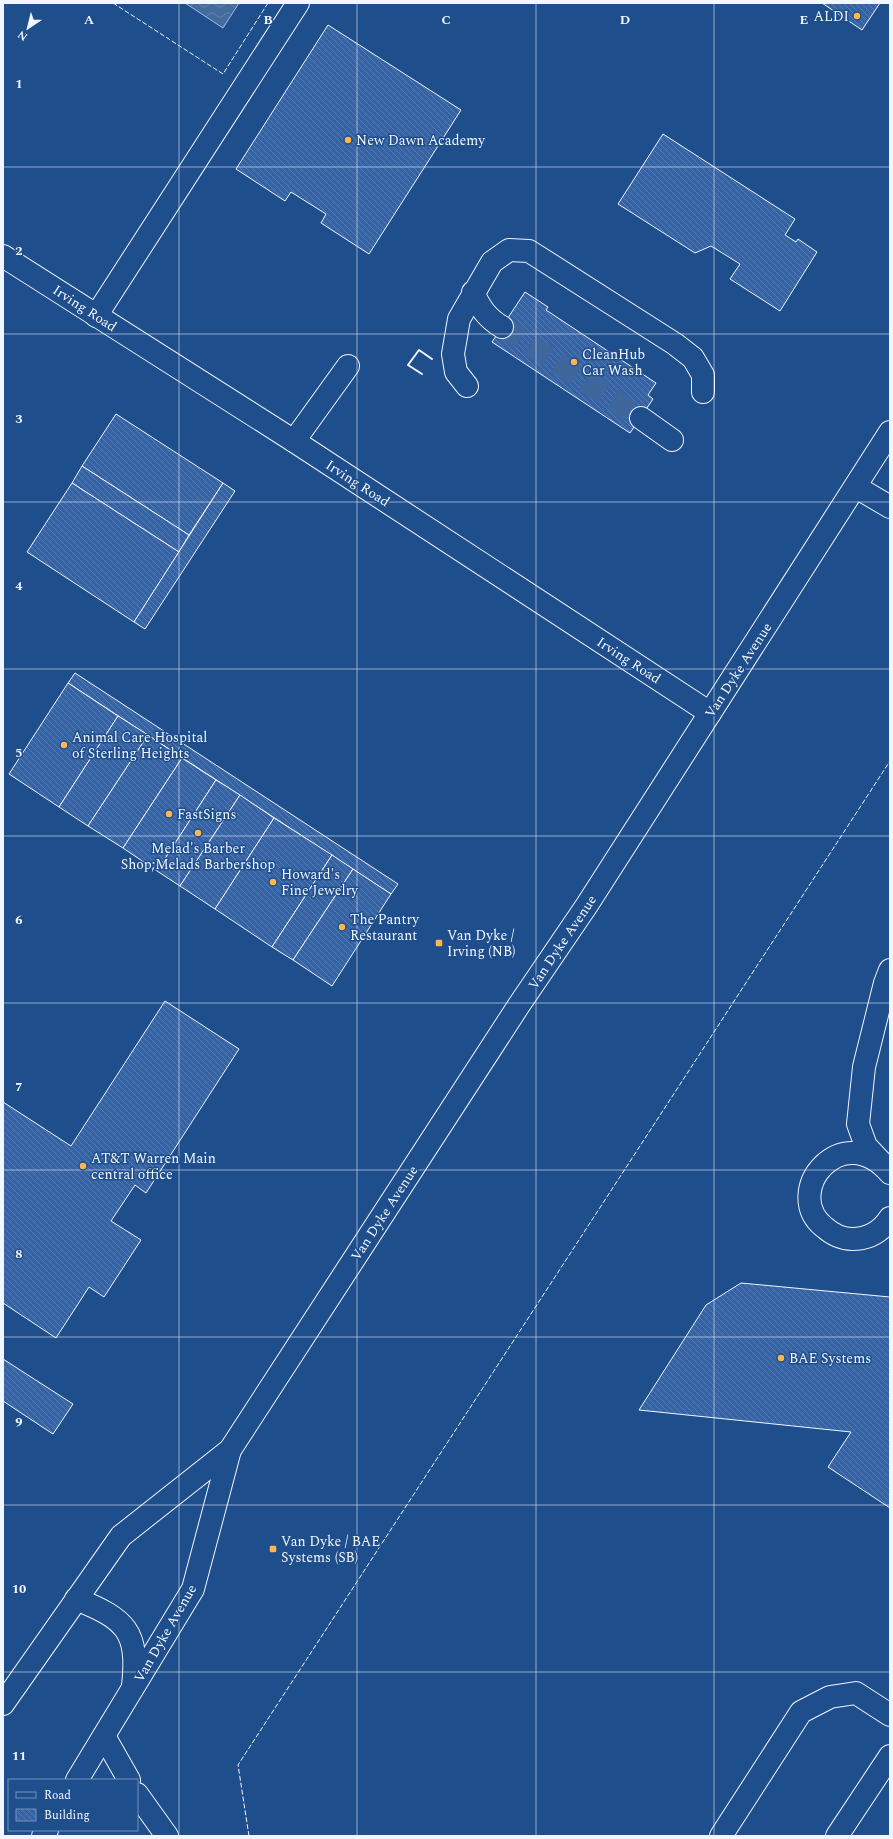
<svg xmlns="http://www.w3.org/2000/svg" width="893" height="1839" font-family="Spectral,serif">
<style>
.water{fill:url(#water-waves);stroke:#a8bbd7}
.building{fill:url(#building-back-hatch);stroke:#f2f6ff}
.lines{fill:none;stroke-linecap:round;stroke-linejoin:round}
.minor-tunnel{stroke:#3f679d;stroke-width:22;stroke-dasharray:22 11;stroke-linecap:butt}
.minor-casing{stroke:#f2f6ff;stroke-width:24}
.major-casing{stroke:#f2f6ff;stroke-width:24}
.minor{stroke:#1f4e8c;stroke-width:22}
.major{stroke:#1f4e8c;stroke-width:22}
.fence{stroke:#f2f6ff;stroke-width:1;stroke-dasharray:5 2;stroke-linecap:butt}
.wall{stroke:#f2f6ff;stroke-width:2}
.grid{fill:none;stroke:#f2f6ff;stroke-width:1;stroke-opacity:0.55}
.poi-dot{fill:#ffb74d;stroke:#1f4e8c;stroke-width:1.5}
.labels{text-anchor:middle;stroke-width:3;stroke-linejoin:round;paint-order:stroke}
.poi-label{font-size:14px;fill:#f2f6ff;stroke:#1f4e8c;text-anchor:start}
.street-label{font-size:14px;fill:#f2f6ff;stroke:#1f4e8c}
.grid-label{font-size:13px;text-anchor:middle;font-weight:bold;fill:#f2f6ff;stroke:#1f4e8c;stroke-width:3;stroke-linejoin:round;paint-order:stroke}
</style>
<defs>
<pattern id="water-waves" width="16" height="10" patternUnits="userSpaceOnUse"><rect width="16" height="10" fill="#446ba0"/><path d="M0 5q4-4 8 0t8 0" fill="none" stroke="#5f81ae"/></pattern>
<pattern id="building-back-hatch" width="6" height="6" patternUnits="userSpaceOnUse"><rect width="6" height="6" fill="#3563a3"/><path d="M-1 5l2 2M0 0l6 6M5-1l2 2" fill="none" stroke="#537ab1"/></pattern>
</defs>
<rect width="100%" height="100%" fill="#1f4e8c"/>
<path class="water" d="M 185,3 L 239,3 L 223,28 Z"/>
<g class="building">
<path d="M 822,3 L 880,3 L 862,30 Z"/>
<path d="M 328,25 L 461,110 L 369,254 L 321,223 L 326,214 L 291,192 L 285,201 L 236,169 Z"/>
<path d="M 663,134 L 795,219 L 785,235 L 796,242 L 798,239 L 817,252 L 780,311 L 730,279 L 740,264 L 711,246 L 695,253 L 618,204 Z"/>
<path d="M 525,292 L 548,307 L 546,310 L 656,383 L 648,395 L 653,399 L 630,433 L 492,342 Z"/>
<path d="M 116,414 L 223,483 L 189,535 L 82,466 Z"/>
<path d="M 82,466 L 189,535 L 179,552 L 72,483 Z"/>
<path d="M 72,483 L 179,552 L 134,622 L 27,552 Z"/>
<path d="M 223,483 L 235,491 L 145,629 L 134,622 Z"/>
<path d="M 75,673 L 398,884 L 391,894 L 68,683 Z"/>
<path d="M 68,683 L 118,716 L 59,807 L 9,774 Z"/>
<path d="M 118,716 L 148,735 L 88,826 L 59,807 Z"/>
<path d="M 148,735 L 182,758 L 123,848 L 88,826 Z"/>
<path d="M 182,758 L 216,780 L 157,871 L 123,848 Z"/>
<path d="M 216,780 L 240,795 L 180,886 L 157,871 Z"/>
<path d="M 240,795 L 274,818 L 215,909 L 180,886 Z"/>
<path d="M 274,818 L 332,855 L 272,947 L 215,909 Z"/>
<path d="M 332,855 L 353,869 L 293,960 L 272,947 Z"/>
<path d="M 353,869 L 391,894 L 332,986 L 293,960 Z"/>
<path d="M 165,1001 L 239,1049 L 146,1193 L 135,1185 L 111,1221 L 141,1240 L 104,1297 L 89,1287 L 56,1338 L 3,1303 L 3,1102 L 71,1146 Z"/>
<path d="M 741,1283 L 890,1297 L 890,1508 L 828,1467 L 851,1432 L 639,1410 L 706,1305 Z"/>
<path d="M 3,1359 L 73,1404 L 53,1434 L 3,1401 Z"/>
</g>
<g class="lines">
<path class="minor-tunnel" d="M 502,327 L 641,418"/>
<defs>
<g id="minor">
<path d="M 3,256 L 294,441 L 710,713"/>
<path d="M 473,292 C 480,308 487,318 502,327"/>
<path d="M 96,316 L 298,3"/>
<path d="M 467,386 L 456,372 L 453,354 L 459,319 L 492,262 L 509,250 L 529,251 L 675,344 L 693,358 L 703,375 L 703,392"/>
<path d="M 641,418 L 672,440"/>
<path d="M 294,441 L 348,366"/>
<path d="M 856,487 L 890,507"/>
<path d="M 881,1162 L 866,1146 L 858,1124 L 864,1067 L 885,983 L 890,970"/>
<path d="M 890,1173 C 842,1117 781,1192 824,1227 C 832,1234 841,1239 852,1239 C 868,1239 881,1232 890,1218"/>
<path d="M 104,1736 L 129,1780"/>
<path d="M 137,1794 L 167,1836"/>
<path d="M 721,1836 L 801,1712 L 830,1697 L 856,1693 L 890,1715"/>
<path d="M 837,1836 L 890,1756"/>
</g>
<g id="major">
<path d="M 76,1599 C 126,1619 139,1631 133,1686"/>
<path d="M 3,1704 L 121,1536 L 230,1450"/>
<path d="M 77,1780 L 193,1589 L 230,1450 L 519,1005 L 587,905 L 890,432"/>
<path d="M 43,1836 L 47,1830"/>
</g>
</defs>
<use href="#minor" class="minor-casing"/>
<use href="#major" class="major-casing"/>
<use href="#minor" class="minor"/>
<use href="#major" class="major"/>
<g class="fence">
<path d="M 113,3 L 223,74 L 268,3"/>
<path d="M 249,1836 L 238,1765 L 890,761"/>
</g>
<path class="wall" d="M 422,374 L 408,365 L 419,350 L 432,359"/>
</g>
<path class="grid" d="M 179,3 L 179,1836M 357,3 L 357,1836M 536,3 L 536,1836M 714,3 L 714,1836M 3,167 L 890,167M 3,334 L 890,334M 3,502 L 890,502M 3,669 L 890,669M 3,836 L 890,836M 3,1003 L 890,1003M 3,1170 L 890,1170M 3,1337 L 890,1337M 3,1505 L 890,1505M 3,1672 L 890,1672"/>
<g class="poi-dot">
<circle cx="857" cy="16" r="4"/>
<circle cx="348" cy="140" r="4"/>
<circle cx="574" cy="362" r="4"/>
<circle cx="64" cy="745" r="4"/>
<circle cx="169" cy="814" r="4"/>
<circle cx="198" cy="833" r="4"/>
<circle cx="273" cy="882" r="4"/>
<circle cx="342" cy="927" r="4"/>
<rect x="435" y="939" width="8" height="8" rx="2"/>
<circle cx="83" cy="1166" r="4"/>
<circle cx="781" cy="1358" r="4"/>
<rect x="269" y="1545" width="8" height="8" rx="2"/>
</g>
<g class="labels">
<g class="poi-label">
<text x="849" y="21" text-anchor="end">ALDI</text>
<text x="356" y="145">New Dawn Academy</text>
<text x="582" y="359">CleanHub<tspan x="582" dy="16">Car Wash</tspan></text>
<text x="72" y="742">Animal Care Hospital<tspan x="72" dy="16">of Sterling Heights</tspan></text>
<text x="177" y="819">FastSigns</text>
<text x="198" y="853" text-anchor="middle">Melad's Barber<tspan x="198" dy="16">Shop;Melads Barbershop</tspan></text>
<text x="281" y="879">Howard's<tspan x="281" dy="16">Fine Jewelry</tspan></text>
<text x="350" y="924">The Pantry<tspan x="350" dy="16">Restaurant</tspan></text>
<text x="447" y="940">Van Dyke /<tspan x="447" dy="16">Irving (NB)</tspan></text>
<text x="91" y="1163">AT&amp;T Warren Main<tspan x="91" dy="16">central office</tspan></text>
<text x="789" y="1363">BAE Systems</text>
<text x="281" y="1546">Van Dyke / BAE<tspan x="281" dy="16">Systems (SB)</tspan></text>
</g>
<g class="street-label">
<text transform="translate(85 308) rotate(33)" y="5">Irving Road</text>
<text transform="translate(358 483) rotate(33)" y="5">Irving Road</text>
<text transform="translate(629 660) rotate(33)" y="5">Irving Road</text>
<text transform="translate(738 670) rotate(-57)" y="5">Van Dyke Avenue</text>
<text transform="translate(562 942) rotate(-56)" y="5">Van Dyke Avenue</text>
<text transform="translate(384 1213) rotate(-57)" y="5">Van Dyke Avenue</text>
<text transform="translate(165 1633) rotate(-60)" y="5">Van Dyke Avenue</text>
</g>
</g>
<g class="grid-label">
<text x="89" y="24">A</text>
<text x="268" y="24">B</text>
<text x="446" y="24">C</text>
<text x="625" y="24">D</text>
<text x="804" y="24">E</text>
<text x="19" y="88">1</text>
<text x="19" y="255">2</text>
<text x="19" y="423">3</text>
<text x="19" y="590">4</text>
<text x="19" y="757">5</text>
<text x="19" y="924">6</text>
<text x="19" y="1091">7</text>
<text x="19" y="1258">8</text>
<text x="19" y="1426">9</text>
<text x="19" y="1593">10</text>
<text x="19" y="1760">11</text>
</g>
<rect width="893" height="1839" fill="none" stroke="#f2f6ff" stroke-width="8"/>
<rect x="8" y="1779" width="130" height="52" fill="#1f4e8c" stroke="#7391ba"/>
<rect x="16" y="1792" width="20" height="6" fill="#1f4e8c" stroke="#7391ba"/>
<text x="44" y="1799" font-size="12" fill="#f2f6ff">Road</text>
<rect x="16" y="1809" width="20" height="12" fill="url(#building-back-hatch)" stroke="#7391ba"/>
<text x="44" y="1819" font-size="12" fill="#f2f6ff">Building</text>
<g transform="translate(28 28) rotate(215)" stroke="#1f4e8c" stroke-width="3" paint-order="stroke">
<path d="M0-3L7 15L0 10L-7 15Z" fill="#f2f6ff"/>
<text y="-6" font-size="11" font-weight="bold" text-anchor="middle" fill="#f2f6ff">N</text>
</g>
</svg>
